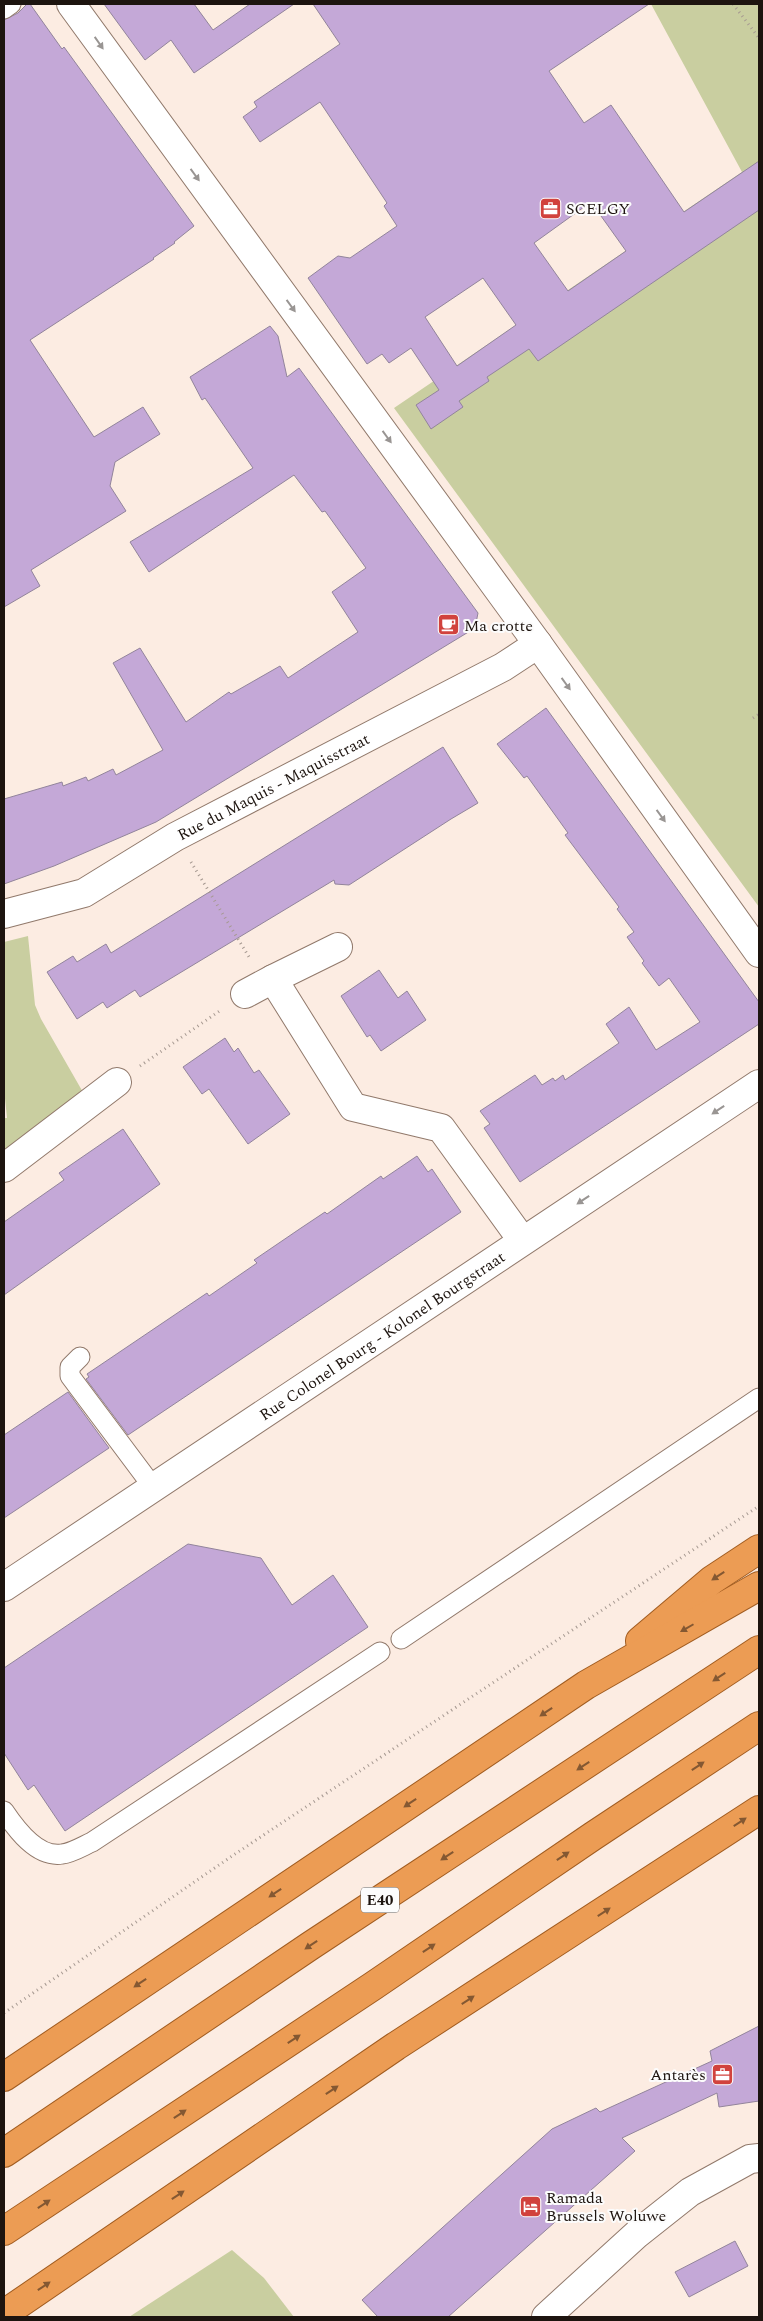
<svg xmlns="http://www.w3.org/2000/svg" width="763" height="2321" font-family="Spectral,serif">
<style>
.green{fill:#c9cea0}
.building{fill:#c4a8d7;stroke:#92849b;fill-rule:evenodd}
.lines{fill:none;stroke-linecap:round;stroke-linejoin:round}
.service-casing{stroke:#91796b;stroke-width:21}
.minor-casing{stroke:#91796b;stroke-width:30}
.tertiary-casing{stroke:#91796b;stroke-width:30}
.trunk-casing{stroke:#a15c20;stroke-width:30}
.path{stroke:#a69991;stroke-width:3;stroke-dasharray:1 4;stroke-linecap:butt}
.service{stroke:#fff;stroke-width:19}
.minor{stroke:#fff;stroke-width:28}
.tertiary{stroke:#fff;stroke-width:28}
.trunk{stroke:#ec9c54;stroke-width:28}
.oneway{fill:#999593}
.oneway2{fill:#845832}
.labels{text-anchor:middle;stroke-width:4;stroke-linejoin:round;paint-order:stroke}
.shield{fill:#fcfcfc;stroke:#605a56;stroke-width:1}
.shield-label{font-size:15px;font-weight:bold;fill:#1d140f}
.poi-label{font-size:16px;fill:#1d140f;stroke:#fcfcfc;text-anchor:start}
.street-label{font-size:16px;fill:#1d140f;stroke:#fcfcfc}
</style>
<rect width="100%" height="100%" fill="#fcece2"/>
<g class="green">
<path d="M 651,4 L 759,4 L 759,907 L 394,408 L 742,172 Z"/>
<path d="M 28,936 L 35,1005 L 41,1019 L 84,1094 L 4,1150 L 4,1118 L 7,1118 L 4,1089 L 4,942 Z"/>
<path d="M 232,2250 L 264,2278 L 294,2317 L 129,2317 Z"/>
</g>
<g class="building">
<path d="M 27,4 L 30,4 L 62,49 L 64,47 L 194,226 L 174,242 L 175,243 L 153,258 L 154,259 L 30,340 L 94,437 L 143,407 L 160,434 L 115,462 L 110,486 L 126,511 L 31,570 L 40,586 L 4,607 L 4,20 L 18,13 Z"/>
<path d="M 104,4 L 194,4 L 213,30 L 250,4 L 294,4 L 194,73 L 171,40 L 145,60 Z"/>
<path d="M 313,4 L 649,4 L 549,71 L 584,123 L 611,105 L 684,212 L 759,161 L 759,210 L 538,361 L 529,349 L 487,377 L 489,381 L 459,401 L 463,407 L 431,429 L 416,405 L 439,390 L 411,348 L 389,363 L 382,354 L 367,364 L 308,278 L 338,256 L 350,258 L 397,226 L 384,206 L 387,203 L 320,102 L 260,142 L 243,117 L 257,107 L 254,102 L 340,44 ZM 591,202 L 626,251 L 568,291 L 534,243 ZM 483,278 L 516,325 L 457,366 L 425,317 Z"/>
<path d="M 270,326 L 278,336 L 287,377 L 299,368 L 478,613 L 475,628 L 156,822 L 54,866 L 4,884 L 4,799 L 62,782 L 63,786 L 86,777 L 88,781 L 113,769 L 116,775 L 163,750 L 113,663 L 140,648 L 186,722 L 229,692 L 231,694 L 280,666 L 288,678 L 358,632 L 332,592 L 366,568 L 325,511 L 322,512 L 294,475 L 149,572 L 130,542 L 253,468 L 205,398 L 202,400 L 190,377 Z"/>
<path d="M 546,708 L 759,1002 L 759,1024 L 520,1182 L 484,1128 L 490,1124 L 480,1111 L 535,1075 L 542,1085 L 553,1078 L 555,1081 L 563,1075 L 565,1080 L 619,1043 L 606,1024 L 629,1007 L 656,1050 L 700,1022 L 669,978 L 659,986 L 642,963 L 644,961 L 627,937 L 634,932 L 617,909 L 619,907 L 565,835 L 568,833 L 527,776 L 524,778 L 497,744 Z"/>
<path d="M 443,747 L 478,803 L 451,819 L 349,885 L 335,884 L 334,880 L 140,997 L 135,990 L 107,1008 L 103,1002 L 77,1019 L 47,972 L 73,956 L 77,962 L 106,944 L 111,953 Z"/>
<path d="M 379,970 L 398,998 L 407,991 L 426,1020 L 381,1051 L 370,1035 L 367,1037 L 341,996 Z"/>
<path d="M 225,1038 L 234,1052 L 238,1048 L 254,1073 L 259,1070 L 290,1114 L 248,1144 L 209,1089 L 202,1094 L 183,1067 Z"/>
<path d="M 123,1129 L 160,1184 L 4,1295 L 4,1222 L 64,1180 L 59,1173 Z"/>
<path d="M 417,1156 L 428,1172 L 432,1169 L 461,1212 L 128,1435 L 86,1379 L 89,1377 L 87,1374 L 207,1293 L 209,1296 L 257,1263 L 254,1260 L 301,1228 L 325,1212 L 327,1214 L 381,1176 L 383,1179 Z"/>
<path d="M 68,1392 L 109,1448 L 4,1518 L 4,1435 Z"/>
<path d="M 188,1544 L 261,1558 L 292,1605 L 333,1575 L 368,1627 L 65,1831 L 34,1785 L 28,1790 L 4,1753 L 4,1668 Z"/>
<path d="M 759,2026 L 759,2101 L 719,2107 L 717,2093 L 622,2138 L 635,2151 L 448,2317 L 378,2317 L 362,2300 L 552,2129 L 596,2108 L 600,2112 L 712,2061 L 710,2051 Z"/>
<path d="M 735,2241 L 748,2266 L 689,2297 L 675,2272 Z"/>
</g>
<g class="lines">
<defs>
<g id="service">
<path d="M 4,9 L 11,4"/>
<path d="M 80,1357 L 70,1367 L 70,1376 L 153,1487"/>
<path d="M 401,1639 L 759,1398"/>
<path d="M 4,1811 C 16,1829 37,1858 62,1854 C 72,1853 83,1846 92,1842 L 380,1652"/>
</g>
<g id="minor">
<path d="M 71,4 L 538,644 L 759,953"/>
<path id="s1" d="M 4,914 L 84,893 L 175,837 L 503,667 L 538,644"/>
<path d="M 273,979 L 338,947"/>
<path d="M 245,994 L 273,979 L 353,1107 L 441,1128 L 522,1240"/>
<path d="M 4,1168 L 117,1082"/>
<path id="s2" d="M 4,1587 L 759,1084"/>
</g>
<path id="tertiary" d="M 546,2317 L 637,2234 L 690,2192 L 750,2159 L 759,2158"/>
<g id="trunk">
<path d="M 640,1641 L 712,1580 L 759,1549"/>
<path d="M 4,2077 L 586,1685 L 759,1586"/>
<path d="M 4,2153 L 310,1946 L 759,1650"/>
<path d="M 4,2231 L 373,1986 L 593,1836 L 759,1726"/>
<path d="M 4,2314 L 396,2046 L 759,1810"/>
</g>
</defs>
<use href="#service" class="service-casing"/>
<use href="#minor" class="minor-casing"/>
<use href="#tertiary" class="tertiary-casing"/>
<use href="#trunk" class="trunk-casing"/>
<g class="path">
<path d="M 733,4 L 759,38"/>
<path d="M 753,718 L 759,714"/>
<path d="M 191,862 L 249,957"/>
<path d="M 140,1066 L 221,1010"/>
<path d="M 4,2013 L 235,1854 L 759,1506"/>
</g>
<use href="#service" class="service"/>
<use href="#minor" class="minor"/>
<use href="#tertiary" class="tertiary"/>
<use href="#trunk" class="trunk"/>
</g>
<defs><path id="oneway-solid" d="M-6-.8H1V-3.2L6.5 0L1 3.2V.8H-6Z" transform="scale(1.25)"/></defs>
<g class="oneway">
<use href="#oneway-solid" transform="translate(99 43) rotate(55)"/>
<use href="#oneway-solid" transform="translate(195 175) rotate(54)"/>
<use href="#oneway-solid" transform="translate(291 306) rotate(54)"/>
<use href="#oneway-solid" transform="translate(387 437) rotate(54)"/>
<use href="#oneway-solid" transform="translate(566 684) rotate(54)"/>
<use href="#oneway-solid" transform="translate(661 816) rotate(54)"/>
<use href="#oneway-solid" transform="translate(718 1110) rotate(146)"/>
<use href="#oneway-solid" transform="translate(583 1200) rotate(146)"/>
</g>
<g class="oneway2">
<use href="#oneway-solid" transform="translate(718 1576) rotate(147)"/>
<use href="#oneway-solid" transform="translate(687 1628) rotate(150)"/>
<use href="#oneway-solid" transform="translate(719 1677) rotate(147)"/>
<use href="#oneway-solid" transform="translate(546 1712) rotate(146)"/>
<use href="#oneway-solid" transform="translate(583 1766) rotate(147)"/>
<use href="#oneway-solid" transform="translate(698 1766) rotate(-34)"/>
<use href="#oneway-solid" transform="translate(410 1803) rotate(146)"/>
<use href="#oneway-solid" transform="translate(740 1822) rotate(-33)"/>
<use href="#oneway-solid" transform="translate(447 1856) rotate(147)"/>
<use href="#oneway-solid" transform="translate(563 1856) rotate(-34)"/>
<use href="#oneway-solid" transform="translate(275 1893) rotate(146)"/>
<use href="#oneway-solid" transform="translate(604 1912) rotate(-33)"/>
<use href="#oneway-solid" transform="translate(311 1945) rotate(146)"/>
<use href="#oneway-solid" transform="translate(429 1948) rotate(-34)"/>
<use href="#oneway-solid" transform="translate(140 1983) rotate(146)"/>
<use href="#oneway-solid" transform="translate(468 2000) rotate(-33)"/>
<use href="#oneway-solid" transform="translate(294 2039) rotate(-33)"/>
<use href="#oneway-solid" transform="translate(332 2090) rotate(-34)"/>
<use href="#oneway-solid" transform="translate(180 2114) rotate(-34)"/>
<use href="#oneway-solid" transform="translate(178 2195) rotate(-34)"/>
<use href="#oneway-solid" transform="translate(44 2204) rotate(-34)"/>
<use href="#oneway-solid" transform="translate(44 2286) rotate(-34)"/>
</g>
<defs>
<symbol id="office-square" viewBox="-11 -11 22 22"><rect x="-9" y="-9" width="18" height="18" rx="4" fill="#d1423d" stroke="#fcfcfc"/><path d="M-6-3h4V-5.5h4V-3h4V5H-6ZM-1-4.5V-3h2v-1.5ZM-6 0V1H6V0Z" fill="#fff"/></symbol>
<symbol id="cafe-square" viewBox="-11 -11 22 22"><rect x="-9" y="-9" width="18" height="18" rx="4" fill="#d1423d" stroke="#fcfcfc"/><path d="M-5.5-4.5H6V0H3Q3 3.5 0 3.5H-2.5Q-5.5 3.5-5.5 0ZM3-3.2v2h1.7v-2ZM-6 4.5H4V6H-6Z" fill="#fff"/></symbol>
<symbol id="hotel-square" viewBox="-11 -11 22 22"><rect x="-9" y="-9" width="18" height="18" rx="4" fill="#d1423d" stroke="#fcfcfc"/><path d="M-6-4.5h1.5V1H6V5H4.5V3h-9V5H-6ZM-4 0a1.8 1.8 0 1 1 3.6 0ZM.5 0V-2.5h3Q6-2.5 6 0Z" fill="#fff"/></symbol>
</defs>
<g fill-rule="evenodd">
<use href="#office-square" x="538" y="196" width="25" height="25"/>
<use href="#cafe-square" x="436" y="612" width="25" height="25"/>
<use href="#office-square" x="710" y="2062" width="25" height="25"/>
<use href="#hotel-square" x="518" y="2194" width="25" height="25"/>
</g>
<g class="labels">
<rect class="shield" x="361" y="1887.5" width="38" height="25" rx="4"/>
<g class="shield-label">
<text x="380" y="1905">E40</text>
</g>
<g class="poi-label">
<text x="566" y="214">SCELGY</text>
<text x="464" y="631">Ma crotte</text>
<text x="706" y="2080" text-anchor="end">Antarès</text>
<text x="546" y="2203">Ramada<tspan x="546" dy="18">Brussels Woluwe</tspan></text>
</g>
<g class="street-label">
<text dy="6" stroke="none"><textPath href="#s1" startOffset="300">Rue du Maquis - Maquisstraat</textPath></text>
<text dy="6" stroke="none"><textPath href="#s2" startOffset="454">Rue Colonel Bourg - Kolonel Bourgstraat</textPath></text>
</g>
</g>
<rect width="763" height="2321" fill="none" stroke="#1d140f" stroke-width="10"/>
</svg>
